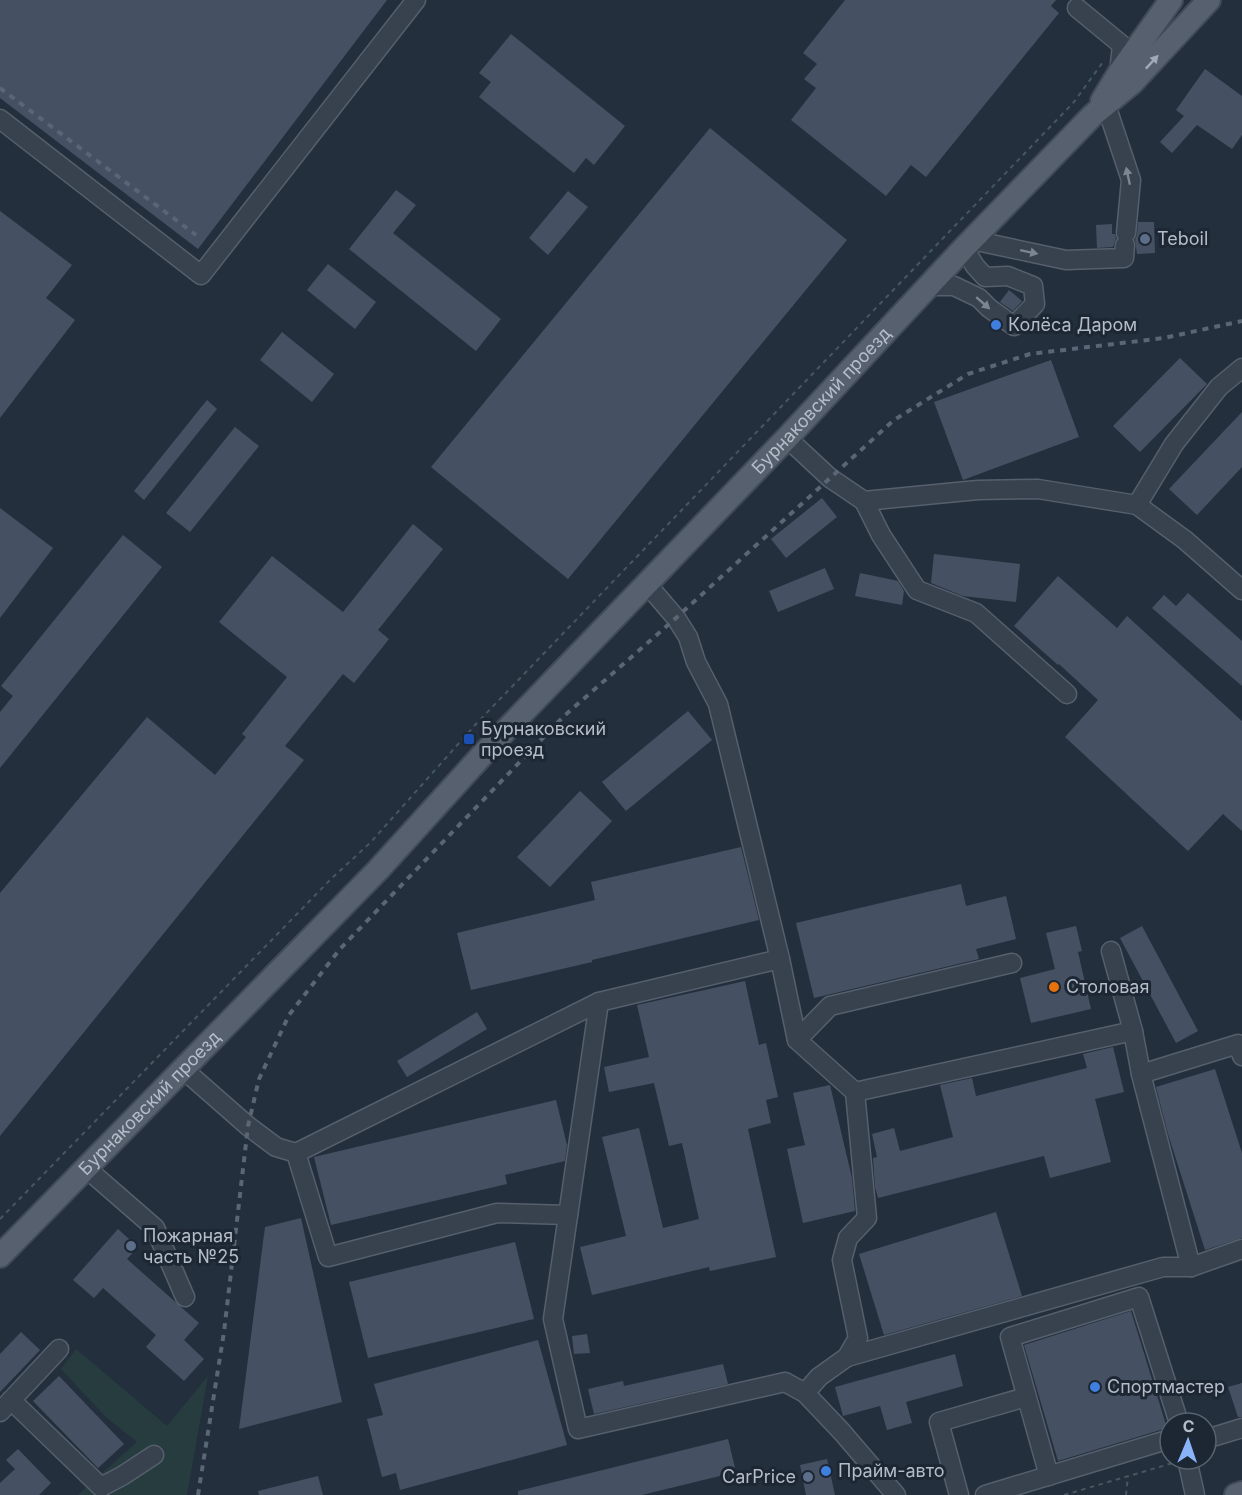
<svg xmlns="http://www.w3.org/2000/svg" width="1242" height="1495" font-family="Inter,sans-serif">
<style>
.green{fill:#263c3f}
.building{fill:#455162}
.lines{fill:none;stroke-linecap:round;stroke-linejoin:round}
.minor-casing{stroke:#565f6c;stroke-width:21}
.major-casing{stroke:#414a57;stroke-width:26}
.path{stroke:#44595c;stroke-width:2;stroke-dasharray:4.5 4.5;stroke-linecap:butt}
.minor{stroke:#38414e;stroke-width:18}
.major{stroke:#56606e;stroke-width:22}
.rail{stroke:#5a6575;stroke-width:4;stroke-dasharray:6 6;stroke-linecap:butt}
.oneway{fill:#a1aab7}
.oneway2{fill:#7c8592}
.service-dot{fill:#5c6f8a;stroke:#1d2633;stroke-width:2}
.shop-dot{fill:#3f7fe0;stroke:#1d2633;stroke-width:2}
.transit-dot{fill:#1a4fb4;stroke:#1d2633;stroke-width:2}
.food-dot{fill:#e8710a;stroke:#1d2633;stroke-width:2}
.labels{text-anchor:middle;stroke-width:6;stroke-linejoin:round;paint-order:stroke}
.poi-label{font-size:18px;fill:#b4bcc9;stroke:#1d2633;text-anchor:start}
.street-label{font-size:18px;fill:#b4bcc9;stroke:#1d2633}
</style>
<rect width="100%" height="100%" fill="#242f3e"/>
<path class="green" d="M 76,1349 L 167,1426 L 208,1376 L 187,1495 L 78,1495 L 137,1442 L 106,1417 L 61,1369 Z"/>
<g class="building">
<path d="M 0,0 L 387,0 L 198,249 L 0,98 Z"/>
<path d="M 845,0 L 1056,0 L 1051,6 L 1059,13 L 926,177 L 911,165 L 886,196 L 791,120 L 816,88 L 804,79 L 817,64 L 803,53 Z"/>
<path d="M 511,34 L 625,126 L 594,165 L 586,158 L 574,173 L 479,97 L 491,82 L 479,73 Z"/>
<path d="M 1205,69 L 1242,96 L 1242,135 L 1232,149 L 1197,125 L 1172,153 L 1160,142 L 1184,116 L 1176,110 Z"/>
<path d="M 710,128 L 847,240 L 568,579 L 431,467 Z"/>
<path d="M 396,190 L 416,205 L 393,233 L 501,319 L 476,351 L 349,249 Z"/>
<path d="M 568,191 L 588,207 L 548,255 L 529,238 Z"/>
<path d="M 0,211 L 72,265 L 46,298 L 75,320 L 0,418 Z"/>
<path d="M 1138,222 L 1154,222 L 1155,253 L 1137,254 L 1135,240 L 1137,234 Z"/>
<path d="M 1112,224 L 1112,234 L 1115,234 L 1116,238 L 1113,247 L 1097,248 L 1096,225 Z"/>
<path d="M 328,264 L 376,302 L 355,329 L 307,290 Z"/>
<path d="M 1009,290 L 1022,301 L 1013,311 L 1000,302 Z"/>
<path d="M 282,332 L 334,374 L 312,402 L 260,360 Z"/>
<path d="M 1180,358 L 1207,384 L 1140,452 L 1113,426 Z"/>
<path d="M 1051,360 L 1079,437 L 963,480 L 934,402 Z"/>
<path d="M 207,400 L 217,409 L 144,500 L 134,491 Z"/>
<path d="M 1242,412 L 1242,467 L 1197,515 L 1169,489 Z"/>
<path d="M 235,427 L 259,446 L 190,532 L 166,513 Z"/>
<path d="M 822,498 L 837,517 L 786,558 L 771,539 Z"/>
<path d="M 0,508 L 53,548 L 0,618 Z"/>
<path d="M 413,524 L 443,549 L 378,630 L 389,639 L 354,683 L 343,674 L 285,746 L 304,760 L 0,1136 L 0,893 L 147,717 L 215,775 L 246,737 L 242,734 L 287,677 L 219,622 L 272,556 L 343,612 Z"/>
<path d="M 123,535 L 162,567 L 0,768 L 0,712 L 13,696 L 1,686 Z"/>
<path d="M 934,554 L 1020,564 L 1016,602 L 963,596 L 931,583 Z"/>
<path d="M 825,568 L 834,589 L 778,612 L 769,591 Z"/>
<path d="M 860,573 L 898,581 L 904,591 L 902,605 L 855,596 Z"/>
<path d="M 1058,576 L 1117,628 L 1127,616 L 1242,721 L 1242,831 L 1223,814 L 1188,851 L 1065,737 L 1098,700 L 1059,664 L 1058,665 L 1014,626 Z"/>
<path d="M 1188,593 L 1242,641 L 1242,686 L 1152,608 L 1164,595 L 1176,606 Z"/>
<path d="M 688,711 L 712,740 L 626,811 L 602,782 Z"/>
<path d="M 580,791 L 612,821 L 550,887 L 517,857 Z"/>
<path d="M 741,847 L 759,920 L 592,960 L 592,962 L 471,990 L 457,933 L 595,900 L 591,882 Z"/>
<path d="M 961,884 L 966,906 L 1006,896 L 1016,939 L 976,949 L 979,959 L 814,998 L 796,923 Z"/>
<path d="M 1076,926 L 1082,951 L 1078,952 L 1091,1009 L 1031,1023 L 1020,978 L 1055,969 L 1046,933 Z"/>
<path d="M 1142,926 L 1198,1031 L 1176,1043 L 1120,938 Z"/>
<path d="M 745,981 L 759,1045 L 766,1043 L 778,1097 L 766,1100 L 771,1123 L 748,1129 L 776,1257 L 710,1271 L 709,1267 L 592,1295 L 580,1247 L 626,1236 L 602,1137 L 639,1128 L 663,1228 L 699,1219 L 682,1143 L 669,1146 L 654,1083 L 609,1092 L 604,1067 L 649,1057 L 637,1005 Z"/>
<path d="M 477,1012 L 487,1029 L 407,1077 L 397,1061 Z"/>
<path d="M 1113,1047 L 1124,1092 L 1095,1099 L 1111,1162 L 1050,1178 L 1044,1156 L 878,1198 L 875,1187 L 873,1158 L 877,1157 L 872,1134 L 894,1128 L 900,1151 L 953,1137 L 940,1085 L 972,1078 L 976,1096 L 1087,1068 L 1083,1054 Z"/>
<path d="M 1215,1069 L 1242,1153 L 1242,1238 L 1205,1250 L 1168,1134 L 1156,1087 Z"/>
<path d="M 830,1085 L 852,1178 L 855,1211 L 803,1223 L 787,1149 L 805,1145 L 793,1093 Z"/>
<path d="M 556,1100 L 567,1145 L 565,1161 L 505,1175 L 507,1184 L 331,1225 L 314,1157 Z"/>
<path d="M 996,1212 L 1022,1296 L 884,1335 L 859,1254 Z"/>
<path d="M 301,1218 L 342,1402 L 239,1429 L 265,1227 Z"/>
<path d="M 118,1229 L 138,1247 L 127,1259 L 199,1323 L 184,1340 L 204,1359 L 184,1381 L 146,1347 L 156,1335 L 103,1288 L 94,1298 L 73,1280 Z"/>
<path d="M 515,1242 L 534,1319 L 368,1358 L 349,1282 Z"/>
<path d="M 1131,1311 L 1167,1428 L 1058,1461 L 1024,1345 Z"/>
<path d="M 21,1332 L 40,1350 L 0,1392 L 0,1354 Z"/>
<path d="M 587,1334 L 590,1353 L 574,1354 L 572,1336 Z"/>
<path d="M 538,1340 L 567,1445 L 400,1490 L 396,1473 L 382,1477 L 367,1419 L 383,1415 L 374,1384 Z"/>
<path d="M 955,1354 L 963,1386 L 906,1402 L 912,1423 L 887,1430 L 880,1406 L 843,1416 L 835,1387 Z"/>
<path d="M 723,1364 L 728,1384 L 594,1414 L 588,1389 L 623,1381 L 624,1386 Z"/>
<path d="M 59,1376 L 124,1444 L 98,1468 L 33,1401 Z"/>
<path d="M 1242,1383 L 1242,1417 L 1238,1417 L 1228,1387 Z"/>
<path d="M 728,1439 L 736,1472 L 642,1495 L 518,1495 L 518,1491 Z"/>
<path d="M 18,1449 L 51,1483 L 39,1495 L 0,1495 L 0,1483 L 15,1469 L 6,1460 Z"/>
<path d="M 827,1459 L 835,1495 L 806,1495 L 800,1465 Z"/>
<path d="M 318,1476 L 323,1495 L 259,1495 L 258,1491 Z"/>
</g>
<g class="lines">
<defs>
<g id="minor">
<path d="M 1077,8 L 1122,45 L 1119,73"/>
<path d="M 1106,105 L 1131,180 L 1126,233"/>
<path d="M 0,119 L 201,275 L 416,0"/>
<path d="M 972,240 L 1066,260 L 1124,258 L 1125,245"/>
<path d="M 929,286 L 954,286 L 979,298 L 989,308 L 1014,326 L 1035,304 L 1033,286 L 1008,276 L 985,277 L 975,266 L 964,248"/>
<path d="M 787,438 L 830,478 L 864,501 L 978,490 L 1038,489 L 1137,505 L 1185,540 L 1242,590"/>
<path d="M 864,501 L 881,535 L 917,590 L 976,613 L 1067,694"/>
<path d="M 1137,505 L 1174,444 L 1219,387 L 1242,368"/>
<path d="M 646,583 L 676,618 L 688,637 L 696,662 L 718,704 L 780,959"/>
<path d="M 1111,951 L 1133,1031"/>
<path d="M 797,1040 L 830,1006 L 1012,963"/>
<path d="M 183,1069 L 248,1126 L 276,1147 L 296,1153"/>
<path d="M 1141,1074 L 1238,1044 L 1242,1056"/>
<path d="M 855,1092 L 1133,1031 L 1141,1074 L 1191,1267"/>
<path d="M 86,1168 L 155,1228 L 185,1297"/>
<path d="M 568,1215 L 497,1213 L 328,1257 L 296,1153 L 599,1002"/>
<path d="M 847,1357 L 1163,1267 L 1191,1267 L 1242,1249"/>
<path d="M 805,1393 L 819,1377 L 847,1357 L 858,1338 L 842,1260 L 848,1238 L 867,1218 L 855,1092 L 797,1040 L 780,959 L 599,1002 L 553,1319 L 578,1429 L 785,1382 L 805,1393 L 842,1432 L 896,1495"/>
<path d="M 11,1400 L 101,1487 L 122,1476 L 154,1455"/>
<path d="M 0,1412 L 59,1349"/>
<path d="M 1206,1439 L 1242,1428"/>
<path d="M 1187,1459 L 1195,1495"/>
<path d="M 1049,1476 L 1010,1337 L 1139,1297 L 1179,1423"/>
<path d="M 959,1495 L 939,1422 L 1026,1397"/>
<path d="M 985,1495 L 1170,1439"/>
</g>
<g id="major">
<path d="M 1102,101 L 1119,73 L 1171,0"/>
<path id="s1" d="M 0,1256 L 378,870 L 485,752 L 787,438 L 964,248 L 1093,115 L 1132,83 L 1209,0"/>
<path d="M 1236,1495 L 1242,1493"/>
</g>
</defs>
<use href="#minor" class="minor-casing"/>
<use href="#major" class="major-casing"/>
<g class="path">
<path d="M 0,1219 L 331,879 L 371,842 L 476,724 L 1074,102 L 1103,62"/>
<path d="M 1064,1495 L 1173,1463"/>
<path d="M 1126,1495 L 1128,1476"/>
</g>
<use href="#minor" class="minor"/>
<use href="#major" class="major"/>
<g class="rail">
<path d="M 0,88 L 196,235"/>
<path d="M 198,1495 L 224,1332 L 248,1126 L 259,1079 L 289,1015 L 340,949 L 564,716 L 676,618 L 894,420 L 968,374 L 1030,354 L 1164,338 L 1242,321"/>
</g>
</g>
<defs><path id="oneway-solid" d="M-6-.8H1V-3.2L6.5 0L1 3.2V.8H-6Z" transform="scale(1.5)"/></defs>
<use class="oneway" href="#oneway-solid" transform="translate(1152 62) rotate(-47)"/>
<g class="oneway2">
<use href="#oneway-solid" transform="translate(1128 176) rotate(-102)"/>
<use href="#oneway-solid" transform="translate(1029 252) rotate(12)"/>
<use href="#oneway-solid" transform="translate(983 303) rotate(41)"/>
</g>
<g class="service-dot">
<circle cx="1145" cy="239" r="6"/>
<circle cx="131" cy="1246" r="6"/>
<circle cx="808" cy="1477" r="6"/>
</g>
<g class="shop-dot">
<circle cx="996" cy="325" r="6"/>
<circle cx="1095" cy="1387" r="6"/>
<circle cx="826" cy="1471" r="6"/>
</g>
<rect class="transit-dot" x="463" y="733" width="12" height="12" rx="3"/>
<circle class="food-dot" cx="1054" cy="987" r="6"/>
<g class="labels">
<g class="poi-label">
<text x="1157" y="245">Teboil</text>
<text x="1008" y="331">Колёса Даром</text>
<text x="481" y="735">Бурнаковский<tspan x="481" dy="21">проезд</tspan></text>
<text x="1066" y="993">Столовая</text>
<text x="143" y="1242">Пожарная<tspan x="143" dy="21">часть №25</tspan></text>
<text x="1107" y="1393">Спортмастер</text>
<text x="838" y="1477">Прайм-авто</text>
<text x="796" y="1483" text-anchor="end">CarPrice</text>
</g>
<g class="street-label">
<text dy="6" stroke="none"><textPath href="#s1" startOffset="1186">Бурнаковский проезд</textPath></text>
<text dy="6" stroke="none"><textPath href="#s1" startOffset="214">Бурнаковский проезд</textPath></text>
</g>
</g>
<g transform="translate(1188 1441) rotate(2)"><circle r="28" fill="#1d2633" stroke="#59626f" stroke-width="1.5"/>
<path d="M0-4.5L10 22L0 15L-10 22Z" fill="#8ab4f8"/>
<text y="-9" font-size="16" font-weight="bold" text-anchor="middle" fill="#b4bcc9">С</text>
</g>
</svg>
